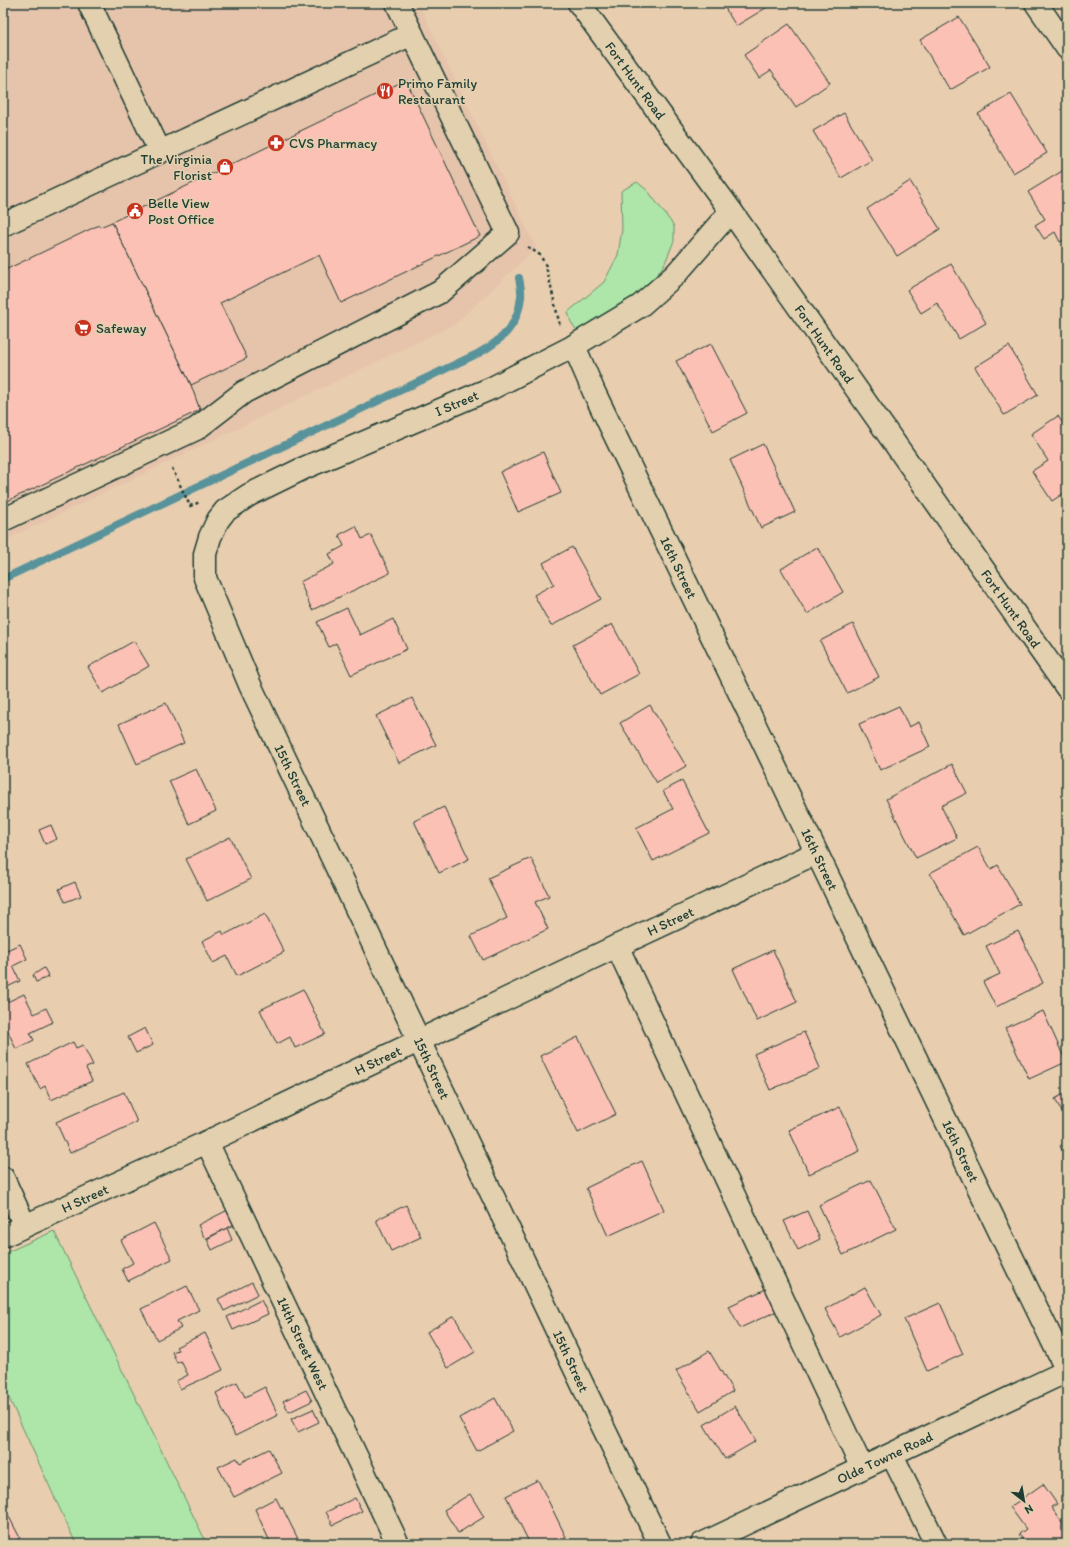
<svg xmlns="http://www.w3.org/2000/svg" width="1070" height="1547" font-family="Itim,sans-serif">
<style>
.built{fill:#e6c3ab}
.green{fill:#aee5a8;stroke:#66916e}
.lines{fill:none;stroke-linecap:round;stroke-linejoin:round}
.stream{stroke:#59939b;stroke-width:8}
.building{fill:#fbc1b4;stroke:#1f3d34}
.minor-casing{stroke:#1f3d34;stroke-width:25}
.major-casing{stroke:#1f3d34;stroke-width:25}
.path{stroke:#1f3d34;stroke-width:2.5;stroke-dasharray:3 3;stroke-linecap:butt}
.minor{stroke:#e3d0ae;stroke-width:22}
.major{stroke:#e3d0ae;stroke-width:22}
.labels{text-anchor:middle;stroke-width:3;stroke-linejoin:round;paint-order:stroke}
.street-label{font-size:14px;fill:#1f3d34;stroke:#e3d0ae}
.poi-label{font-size:14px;fill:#1f3d34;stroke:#e3d0ae;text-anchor:start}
</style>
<rect width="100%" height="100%" fill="#e8cdaf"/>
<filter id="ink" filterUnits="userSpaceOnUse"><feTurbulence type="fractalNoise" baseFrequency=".025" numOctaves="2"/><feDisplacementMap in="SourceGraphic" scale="8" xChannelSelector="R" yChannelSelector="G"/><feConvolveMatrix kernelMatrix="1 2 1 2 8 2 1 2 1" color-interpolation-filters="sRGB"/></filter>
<g filter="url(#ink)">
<path class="built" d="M 3,3 L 418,3 L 536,248 L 455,324 L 3,541 Z"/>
<g class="green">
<path d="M 637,182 L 648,191 L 674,226 L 674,241 L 664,265 L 647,288 L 606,317 L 577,331 L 571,322 L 568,312 L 604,282 L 618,255 L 622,229 L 621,191 Z"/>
<path d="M 54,1231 L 207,1544 L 76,1544 L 3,1385 L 3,1254 Z"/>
</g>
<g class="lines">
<path class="stream" d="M 3,579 L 479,353 C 502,340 518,326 521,297 C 522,291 520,284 519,278"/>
</g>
<g class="building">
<path d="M 722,3 L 774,3 L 736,26 Z"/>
<path d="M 959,17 L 990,67 L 950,90 L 920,40 Z"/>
<path d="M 789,24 L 830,83 L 796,107 L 771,70 L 759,78 L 744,55 Z"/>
<path d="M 406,80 L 480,236 L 341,303 L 319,255 L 220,303 L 247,358 L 191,385 L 112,222 Z"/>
<path d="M 1011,94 L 1047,153 L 1013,173 L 978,114 Z"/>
<path d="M 844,113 L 872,160 L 841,178 L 813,131 Z"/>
<path d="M 1067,168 L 1067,238 L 1060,242 L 1055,232 L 1044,239 L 1035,225 L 1045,219 L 1028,192 Z"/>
<path d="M 910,181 L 940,229 L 897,256 L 867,209 Z"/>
<path d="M 112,222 L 191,385 L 200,410 L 3,503 L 3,271 L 99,225 L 100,227 Z"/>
<path d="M 951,264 L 986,323 L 959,339 L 937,303 L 921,313 L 907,290 Z"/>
<path d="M 711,344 L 747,413 L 713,431 L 676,361 Z"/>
<path d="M 1009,346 L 1038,395 L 1004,415 L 975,367 Z"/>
<path d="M 1058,416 L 1067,430 L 1067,491 L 1052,501 L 1032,471 L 1048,461 L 1031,434 Z"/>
<path d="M 763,444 L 795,512 L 761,528 L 730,460 Z"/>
<path d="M 543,452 L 561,493 L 518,512 L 500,472 Z"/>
<path d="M 356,526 L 362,539 L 371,535 L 390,573 L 312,610 L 300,582 L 334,564 L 329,554 L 344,546 L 339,535 Z"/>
<path d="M 572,547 L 601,599 L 551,626 L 534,595 L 554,584 L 543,563 Z"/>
<path d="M 817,547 L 843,592 L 807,614 L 781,569 Z"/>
<path d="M 347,608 L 360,635 L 393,619 L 407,649 L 351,675 L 336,643 L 329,647 L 317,622 Z"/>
<path d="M 612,624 L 639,674 L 600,695 L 573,645 Z"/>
<path d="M 853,624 L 879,677 L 847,693 L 820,641 Z"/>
<path d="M 134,641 L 149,666 L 103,693 L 88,667 Z"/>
<path d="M 412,698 L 436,745 L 399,763 L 376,716 Z"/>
<path d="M 166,703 L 184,743 L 137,764 L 119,724 Z"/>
<path d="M 650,705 L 686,766 L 657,783 L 620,723 Z"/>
<path d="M 899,706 L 909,727 L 919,722 L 930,747 L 880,770 L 859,724 Z"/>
<path d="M 952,764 L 967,793 L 941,806 L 957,838 L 916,858 L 886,799 Z"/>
<path d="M 196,769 L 216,811 L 189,824 L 169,781 Z"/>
<path d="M 682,781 L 709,833 L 653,861 L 636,828 L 673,809 L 663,791 Z"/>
<path d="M 444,807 L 469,859 L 439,873 L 414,821 Z"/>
<path d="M 51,825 L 57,839 L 45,844 L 39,830 Z"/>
<path d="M 230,837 L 251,879 L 207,901 L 186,859 Z"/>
<path d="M 978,847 L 991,869 L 998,865 L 1020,904 L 964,935 L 930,873 Z"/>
<path d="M 531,858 L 549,896 L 535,902 L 548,929 L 483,960 L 471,936 L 507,918 L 488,878 Z"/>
<path d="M 75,882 L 81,896 L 65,902 L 59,889 Z"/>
<path d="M 265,914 L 284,952 L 237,976 L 227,956 L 213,963 L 202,941 L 222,931 L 224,935 Z"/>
<path d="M 1018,931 L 1043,983 L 996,1007 L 983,982 L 1000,974 L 986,946 Z"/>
<path d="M 3,942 L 7,950 L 20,944 L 27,959 L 13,966 L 20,981 L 3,989 Z"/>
<path d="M 773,950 L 797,1002 L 757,1021 L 733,969 Z"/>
<path d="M 44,968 L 49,977 L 36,982 L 33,975 Z"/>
<path d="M 303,989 L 325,1034 L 295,1048 L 290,1037 L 277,1044 L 260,1010 Z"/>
<path d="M 24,994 L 34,1014 L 46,1008 L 53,1022 L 30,1033 L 34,1040 L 16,1049 L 3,1020 L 3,1004 Z"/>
<path d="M 1043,1011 L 1066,1062 L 1029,1079 L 1005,1028 Z"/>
<path d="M 145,1028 L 153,1045 L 136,1053 L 128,1037 Z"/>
<path d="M 804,1032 L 820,1068 L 770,1090 L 754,1054 Z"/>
<path d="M 578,1037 L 616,1114 L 578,1133 L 540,1056 Z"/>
<path d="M 73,1042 L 76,1048 L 83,1045 L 93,1065 L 86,1068 L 92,1081 L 51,1100 L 45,1086 L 40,1089 L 28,1064 Z"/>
<path d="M 124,1092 L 137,1122 L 70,1153 L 56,1122 Z"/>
<path d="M 1067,1092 L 1067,1121 L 1055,1099 Z"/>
<path d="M 840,1107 L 860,1151 L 809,1174 L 789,1130 Z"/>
<path d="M 1067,1142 L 1067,1159 L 1060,1146 Z"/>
<path d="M 642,1161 L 664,1210 L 608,1236 L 586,1188 Z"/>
<path d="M 871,1180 L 896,1229 L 843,1255 L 819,1205 Z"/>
<path d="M 406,1205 L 421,1237 L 391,1251 L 376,1220 Z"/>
<path d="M 228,1210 L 235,1224 L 205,1239 L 198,1225 Z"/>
<path d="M 807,1211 L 820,1239 L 798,1250 L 784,1221 Z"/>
<path d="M 154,1223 L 172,1259 L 128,1281 L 122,1269 L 133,1263 L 121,1240 Z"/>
<path d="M 227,1228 L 232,1240 L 212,1250 L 207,1239 Z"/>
<path d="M 252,1282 L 258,1294 L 224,1311 L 218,1299 Z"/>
<path d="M 187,1286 L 199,1310 L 177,1321 L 181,1328 L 157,1340 L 141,1309 Z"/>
<path d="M 865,1287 L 881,1315 L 840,1337 L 825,1309 Z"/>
<path d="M 766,1289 L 777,1311 L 740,1328 L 729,1306 Z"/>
<path d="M 261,1300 L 268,1314 L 233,1330 L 227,1317 Z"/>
<path d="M 940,1303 L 963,1354 L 927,1371 L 904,1319 Z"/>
<path d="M 454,1316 L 475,1352 L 448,1368 L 427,1332 Z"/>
<path d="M 205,1333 L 223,1370 L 180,1389 L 176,1381 L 188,1375 L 181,1361 L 177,1363 L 172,1352 L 178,1350 L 176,1347 Z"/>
<path d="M 709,1351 L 733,1391 L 700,1411 L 676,1371 Z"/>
<path d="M 237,1382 L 245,1397 L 265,1387 L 278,1415 L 235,1436 L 220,1404 L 221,1404 L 216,1393 Z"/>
<path d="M 306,1390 L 312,1401 L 289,1412 L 283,1401 Z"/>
<path d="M 495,1398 L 513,1431 L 477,1451 L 459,1418 Z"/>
<path d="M 735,1406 L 756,1441 L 725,1459 L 704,1425 Z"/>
<path d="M 313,1409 L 319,1422 L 298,1432 L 291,1419 Z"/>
<path d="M 269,1449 L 282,1473 L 234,1497 L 218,1467 L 237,1458 L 240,1463 Z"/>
<path d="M 538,1480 L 566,1537 L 551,1544 L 530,1544 L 506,1496 Z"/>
<path d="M 1043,1484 L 1057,1504 L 1051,1507 L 1066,1528 L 1067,1527 L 1067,1544 L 1026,1544 L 1019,1534 L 1026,1529 L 1010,1507 Z"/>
<path d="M 470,1494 L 484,1517 L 458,1533 L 444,1510 Z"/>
<path d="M 276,1498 L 281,1508 L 282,1507 L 298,1539 L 287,1544 L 271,1544 L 255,1509 Z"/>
<path d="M 355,1498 L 362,1511 L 333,1525 L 326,1512 Z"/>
<path d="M 3,1505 L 20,1538 L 9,1544 L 3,1544 Z"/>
</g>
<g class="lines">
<defs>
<g id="minor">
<path d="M 89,3 L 160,152"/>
<path d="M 1036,3 L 1067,48"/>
<path d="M 3,225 L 412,34"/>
<path id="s1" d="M 574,346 L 594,392 L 1067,1371"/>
<path d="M 3,520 L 196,429 L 244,392 L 440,292 L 508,233 L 397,3"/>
<path d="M 617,946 L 862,1468"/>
<path id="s2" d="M 207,1142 L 398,1544"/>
<path d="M 3,1178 L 25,1226"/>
<path id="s3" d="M 3,1236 L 207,1142 L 617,946 L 816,853"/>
<path d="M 892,1455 L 936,1544"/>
<path id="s4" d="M 660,1544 L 586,1392 L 250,685 L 205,578 L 205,554 L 210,537 L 218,520 L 225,511 L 249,495 L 304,468 L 492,388 L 572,347 L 640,306 L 675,275 L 731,211"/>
<path id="s5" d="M 702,1544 L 1067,1371"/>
</g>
<g id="major">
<path id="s6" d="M 579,3 L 731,211 L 1067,688"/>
</g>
</defs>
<use href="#minor" class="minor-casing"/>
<use href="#major" class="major-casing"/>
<g class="path">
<path d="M 528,247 L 540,255 L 546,266 L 560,326"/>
<path d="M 172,468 L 190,506 L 200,502"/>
<path d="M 1064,1412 L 1067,1417"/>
</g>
<use href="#minor" class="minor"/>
<use href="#major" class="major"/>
</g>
</g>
<defs>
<symbol id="restaurant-disc" viewBox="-11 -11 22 22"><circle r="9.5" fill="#c8321e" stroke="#e3d0ae"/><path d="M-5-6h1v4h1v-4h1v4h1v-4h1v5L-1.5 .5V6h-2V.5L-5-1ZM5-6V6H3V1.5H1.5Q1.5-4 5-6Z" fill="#fff"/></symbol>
<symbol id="pharmacy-disc" viewBox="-11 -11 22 22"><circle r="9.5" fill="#c8321e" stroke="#e3d0ae"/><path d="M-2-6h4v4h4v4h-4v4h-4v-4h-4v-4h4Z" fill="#fff"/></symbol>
<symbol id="shop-disc" viewBox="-11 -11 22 22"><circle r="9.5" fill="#c8321e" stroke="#e3d0ae"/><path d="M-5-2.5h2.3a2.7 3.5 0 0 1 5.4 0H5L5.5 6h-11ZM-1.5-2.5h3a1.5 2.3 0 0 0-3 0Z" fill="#fff"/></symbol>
<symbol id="civic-disc" viewBox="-11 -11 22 22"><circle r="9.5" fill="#c8321e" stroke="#e3d0ae"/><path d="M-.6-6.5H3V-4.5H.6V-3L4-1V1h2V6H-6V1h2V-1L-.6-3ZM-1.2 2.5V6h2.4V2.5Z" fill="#fff"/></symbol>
<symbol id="supermarket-disc" viewBox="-11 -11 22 22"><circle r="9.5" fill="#c8321e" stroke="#e3d0ae"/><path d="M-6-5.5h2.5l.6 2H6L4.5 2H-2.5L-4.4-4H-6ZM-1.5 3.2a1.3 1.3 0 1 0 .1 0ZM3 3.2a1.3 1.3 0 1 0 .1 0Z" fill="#fff"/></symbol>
</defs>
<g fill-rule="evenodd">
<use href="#restaurant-disc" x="375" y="81" width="20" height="20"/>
<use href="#pharmacy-disc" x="266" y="133" width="20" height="20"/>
<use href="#shop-disc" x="215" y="157" width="20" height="20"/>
<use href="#civic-disc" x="125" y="201" width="20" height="20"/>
<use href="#supermarket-disc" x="73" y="318" width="20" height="20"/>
</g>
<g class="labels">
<g class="street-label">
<text dy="5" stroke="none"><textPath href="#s6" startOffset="96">Fort Hunt Road</textPath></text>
<text dy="5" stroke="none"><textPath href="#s6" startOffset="420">Fort Hunt Road</textPath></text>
<text dy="5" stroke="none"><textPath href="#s4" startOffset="1396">I Street</textPath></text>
<text dy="5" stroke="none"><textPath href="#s1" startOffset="245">16th Street</textPath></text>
<text dy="5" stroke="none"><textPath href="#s6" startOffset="744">Fort Hunt Road</textPath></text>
<text transform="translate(293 775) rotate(64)" y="5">15th Street</text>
<text dy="5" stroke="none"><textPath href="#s1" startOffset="569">16th Street</textPath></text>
<text dy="5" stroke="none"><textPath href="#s3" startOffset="738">H Street</textPath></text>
<text dy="5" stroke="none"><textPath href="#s3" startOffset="414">H Street</textPath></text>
<text transform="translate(432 1068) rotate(65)" y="5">15th Street</text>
<text dy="5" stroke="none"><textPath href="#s1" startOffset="893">16th Street</textPath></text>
<text dy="5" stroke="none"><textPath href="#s3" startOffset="90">H Street</textPath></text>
<text dy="5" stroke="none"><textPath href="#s2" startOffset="223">14th Street West</textPath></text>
<text transform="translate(571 1361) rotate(65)" y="5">15th Street</text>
<text dy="5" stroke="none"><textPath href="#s5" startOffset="202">Olde Towne Road</textPath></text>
</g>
<g class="poi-label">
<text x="398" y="88">Primo Family<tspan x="398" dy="16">Restaurant</tspan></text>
<text x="289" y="148">CVS Pharmacy</text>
<text x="212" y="164" text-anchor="end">The Virginia<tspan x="212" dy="16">Florist</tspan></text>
<text x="148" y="208">Belle View<tspan x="148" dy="16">Post Office</tspan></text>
<text x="96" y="333">Safeway</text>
</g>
</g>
<rect width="1070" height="1547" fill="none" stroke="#e3d0ae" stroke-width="16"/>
<rect x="8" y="8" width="1054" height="1531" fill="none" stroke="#1f3d34" stroke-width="1.5" filter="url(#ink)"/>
<g transform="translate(1024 1501) rotate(149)" stroke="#e3d0ae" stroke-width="3" paint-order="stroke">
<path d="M0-3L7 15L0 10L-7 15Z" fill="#1f3d34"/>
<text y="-6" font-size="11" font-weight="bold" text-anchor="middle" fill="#1f3d34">N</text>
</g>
</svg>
